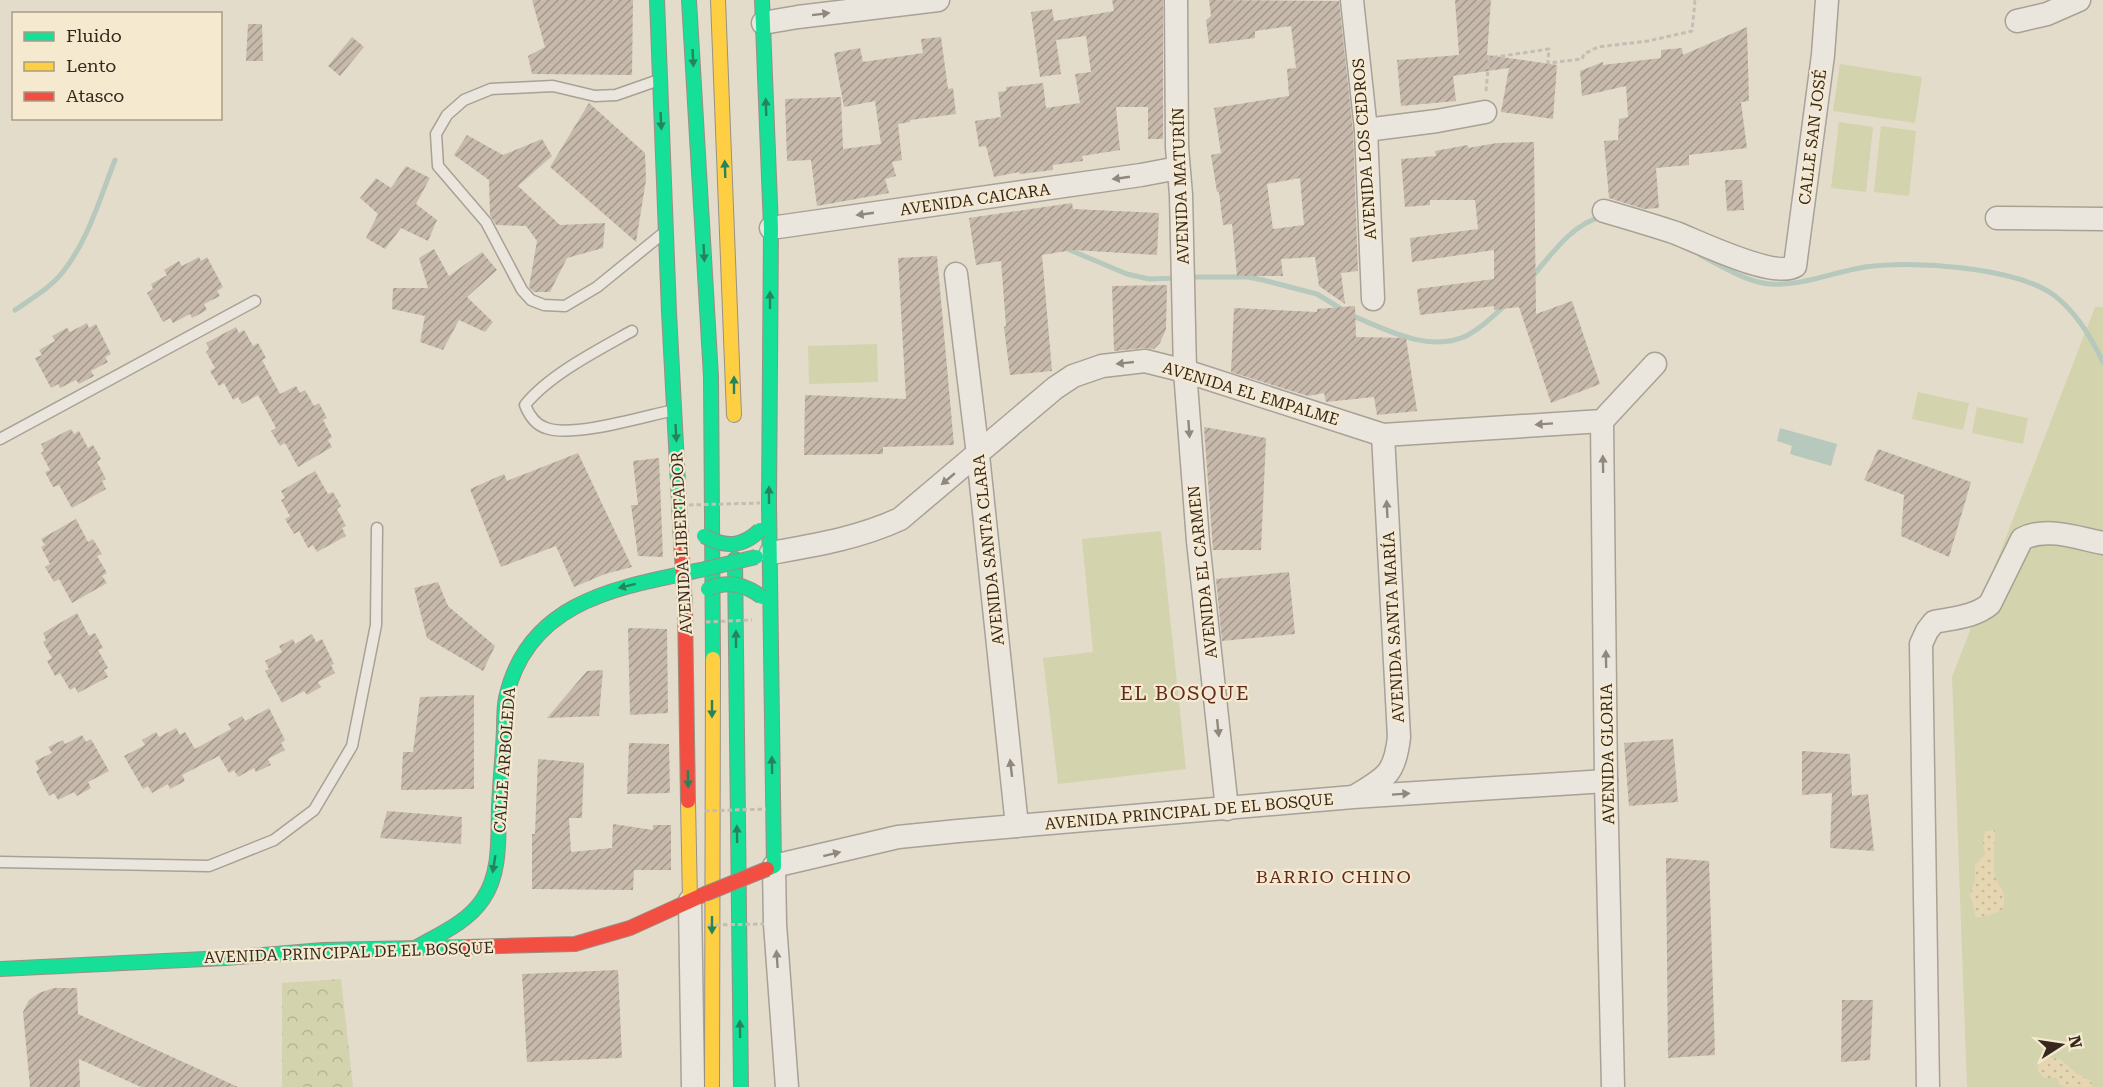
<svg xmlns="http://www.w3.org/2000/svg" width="2103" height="1087" font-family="'Roboto Serif',serif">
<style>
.grass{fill:#d3d3ad}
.sand{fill:url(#sand-dots)}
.park{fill:url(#park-crowns)}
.water{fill:#b7c8bc}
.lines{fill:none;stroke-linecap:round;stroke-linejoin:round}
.stream{stroke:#b7c8bc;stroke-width:5}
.building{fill:url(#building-hatch);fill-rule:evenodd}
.lane-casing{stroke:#a8a195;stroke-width:13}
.street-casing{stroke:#a8a195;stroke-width:25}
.fast-casing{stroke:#989084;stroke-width:16}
.slow-casing{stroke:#989084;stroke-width:16}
.jam-casing{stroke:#989084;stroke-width:16}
.path{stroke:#c3bdb4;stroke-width:3;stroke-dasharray:4.5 3;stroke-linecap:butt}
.lane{stroke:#ebe6dd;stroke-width:10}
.street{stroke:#ebe6dd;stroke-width:22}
.fast{stroke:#16e098;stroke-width:14}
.slow{stroke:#ffcf43;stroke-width:14}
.jam{stroke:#f24e42;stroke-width:14}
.fast-bridge-casing{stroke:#989084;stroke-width:16;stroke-linecap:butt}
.jam-bridge-casing{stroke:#989084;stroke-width:16;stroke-linecap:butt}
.path-bridge{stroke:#c3bdb4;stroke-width:3;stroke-dasharray:4.5 3;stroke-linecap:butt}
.fast-bridge{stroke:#16e098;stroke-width:14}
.jam-bridge{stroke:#f24e42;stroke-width:14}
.oneway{fill:#90877d}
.oneway2{fill:#26845a}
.labels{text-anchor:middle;stroke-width:4.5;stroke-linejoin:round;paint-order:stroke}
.street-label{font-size:16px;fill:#36281d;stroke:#f5e9d0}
.neighbourhood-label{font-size:18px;letter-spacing:1.5px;fill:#62291d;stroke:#f5e9d0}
.quarter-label{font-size:20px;letter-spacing:1.5px;fill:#62291d;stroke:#f5e9d0}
</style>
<defs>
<pattern id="sand-dots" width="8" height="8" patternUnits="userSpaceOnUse" patternTransform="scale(1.5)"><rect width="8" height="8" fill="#e6d7b2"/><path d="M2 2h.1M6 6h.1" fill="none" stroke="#c6b999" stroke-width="1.8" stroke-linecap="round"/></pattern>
<pattern id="park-crowns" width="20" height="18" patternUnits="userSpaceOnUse" patternTransform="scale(1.5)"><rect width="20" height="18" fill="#d3d3ad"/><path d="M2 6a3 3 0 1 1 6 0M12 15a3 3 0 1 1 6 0" fill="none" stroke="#b6b594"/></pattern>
<pattern id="building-hatch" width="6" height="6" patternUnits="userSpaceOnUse" patternTransform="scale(1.5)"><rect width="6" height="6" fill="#c7baac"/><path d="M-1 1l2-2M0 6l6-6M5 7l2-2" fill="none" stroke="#a2978b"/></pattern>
</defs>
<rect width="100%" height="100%" fill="#e3dccb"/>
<g class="grass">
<path d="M 1840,64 L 1922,77 L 1915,123 L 1833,111 Z"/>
<path d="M 1839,122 L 1873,127 L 1866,192 L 1831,188 Z"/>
<path d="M 1881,126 L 1916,131 L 1909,196 L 1874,192 Z"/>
<path d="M 2095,307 L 2103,307 L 2103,1087 L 1967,1087 L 1952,677 Z"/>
<path d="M 877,344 L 878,382 L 809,384 L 808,346 Z"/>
<path d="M 1918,392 L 1969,403 L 1963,430 L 1912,419 Z"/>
<path d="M 1977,407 L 2028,418 L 2023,444 L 1972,433 Z"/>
<path d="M 1161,531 L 1186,769 L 1058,784 L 1043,658 L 1093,652 L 1082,539 Z"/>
</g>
<g class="sand">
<path d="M 1995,830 C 1995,843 1993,857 1994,869 C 1994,885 2010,889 2002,910 L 1990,915 L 1976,918 L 1970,895 L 1975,880 L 1975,865 L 1985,854 L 1983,843 L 1985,831 Z"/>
<path d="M 2046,1057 L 2060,1059 L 2076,1073 L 2090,1080 L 2093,1087 L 2066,1087 L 2060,1085 L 2057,1078 L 2044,1078 L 2038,1071 L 2038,1064 Z"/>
</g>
<path class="park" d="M 341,979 L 353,1087 L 282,1087 L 282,983 Z"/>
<path class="water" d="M 1780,428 L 1837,444 L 1831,466 L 1790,454 L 1792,446 L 1777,441 Z"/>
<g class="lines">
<g class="stream">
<path d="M 1065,248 L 1127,274 L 1149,279 L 1176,278"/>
<path d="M 1700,255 C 1720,265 1748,283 1771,284 C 1803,286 1833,272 1865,267 C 1911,260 2017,267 2055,296 C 2076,312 2092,339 2103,362"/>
<path d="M 1188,277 L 1248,277 L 1263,280 L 1317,294 L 1343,310"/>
<path d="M 1532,277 C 1551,255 1572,224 1601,217"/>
<path d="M 15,310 C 31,299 50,288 62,273 C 88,241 100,198 115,160"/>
<path d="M 1351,315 C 1386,330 1431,354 1468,335 C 1482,327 1494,316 1505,305"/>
</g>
</g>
<g class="building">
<path d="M 532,0 L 633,0 L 632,75 L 532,74 L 528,56 L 545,47 Z"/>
<path d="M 1112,0 L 1163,0 L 1163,139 L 1148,139 L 1148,107 L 1116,107 L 1120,150 L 1082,156 L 1083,161 L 1053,165 L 1053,170 L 1020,174 L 1019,172 L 994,177 L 986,146 L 979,147 L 975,121 L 1001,117 L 998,92 L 1006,91 L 1006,87 L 1043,83 L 1046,108 L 1080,103 L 1075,74 L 1091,72 L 1086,36 L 1056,40 L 1061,74 L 1040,77 L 1031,12 L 1052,9 L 1054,21 L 1114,11 Z"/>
<path d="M 1209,0 L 1339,1 L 1353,131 L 1358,271 L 1341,273 L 1345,304 L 1319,286 L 1315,257 L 1281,259 L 1283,276 L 1237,276 L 1232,224 L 1223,225 L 1219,192 L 1217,192 L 1211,155 L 1221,153 L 1214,108 L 1289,96 L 1287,69 L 1296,68 L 1291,26 L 1255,31 L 1255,38 L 1209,44 L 1206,20 L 1211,16 ZM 1300,178 L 1304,225 L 1273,229 L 1267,184 Z"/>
<path d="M 1455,0 L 1491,0 L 1487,55 L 1557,65 L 1553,119 L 1501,112 L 1509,68 L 1453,76 L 1456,101 L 1401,106 L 1397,60 L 1459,55 Z"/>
<path d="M 248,24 L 262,24 L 263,61 L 246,61 Z"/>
<path d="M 1747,27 L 1749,101 L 1741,102 L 1747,148 L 1689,155 L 1689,165 L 1656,168 L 1659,208 L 1644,209 L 1609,198 L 1604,141 L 1618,140 L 1619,119 L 1628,117 L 1626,86 L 1582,96 L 1580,71 L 1603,62 L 1603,65 L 1661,58 L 1661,50 L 1682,48 L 1683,55 Z"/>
<path d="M 352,37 L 364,47 L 340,76 L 328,66 Z"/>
<path d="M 941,37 L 948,89 L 953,88 L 956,114 L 910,120 L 910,122 L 898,124 L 902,160 L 892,162 L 896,176 L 885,179 L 889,193 L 817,206 L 811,160 L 787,161 L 785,99 L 841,97 L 843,149 L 881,144 L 875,101 L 844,107 L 834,53 L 860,48 L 863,62 L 923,53 L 921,39 Z"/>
<path d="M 589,103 L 645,153 L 646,180 L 636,242 L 550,167 Z"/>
<path d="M 467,135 L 503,155 L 542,139 L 552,156 L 518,186 L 560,225 L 605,223 L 603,248 L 567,258 L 550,292 L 534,292 L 529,287 L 537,241 L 526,226 L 496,225 L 490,215 L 489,180 L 454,155 Z"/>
<path d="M 1534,142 L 1536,314 L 1572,301 L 1600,384 L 1551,403 L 1519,307 L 1494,310 L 1494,306 L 1420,315 L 1417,289 L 1494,279 L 1494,250 L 1412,262 L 1410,238 L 1478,229 L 1475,200 L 1430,200 L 1430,205 L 1405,207 L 1401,159 L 1436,156 L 1435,151 L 1468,145 L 1468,148 L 1497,143 Z"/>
<path d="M 406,166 L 430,178 L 416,204 L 437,220 L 428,241 L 401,228 L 385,249 L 366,238 L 378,214 L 360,198 L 376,178 L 391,188 Z"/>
<path d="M 1725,180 L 1742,180 L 1744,210 L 1727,211 Z"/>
<path d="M 1072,203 L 1073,209 L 1159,213 L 1157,255 L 1073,250 L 1042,255 L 1052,371 L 1010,375 L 1004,327 L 1006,326 L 1001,261 L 976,265 L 969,218 Z"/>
<path d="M 434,249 L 449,276 L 482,252 L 497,270 L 467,297 L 493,322 L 485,332 L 459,320 L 443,350 L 420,342 L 425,316 L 392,309 L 393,288 L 428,288 L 419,258 Z"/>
<path d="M 937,256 L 954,445 L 883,447 L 883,454 L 804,455 L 805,395 L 906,399 L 898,258 Z"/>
<path d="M 199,257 L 201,261 L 207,257 L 223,287 L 217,291 L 220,296 L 204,304 L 207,310 L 192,318 L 190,314 L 173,323 L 170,318 L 163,322 L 147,293 L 153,289 L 151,284 L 167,275 L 164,270 L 179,261 L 182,266 Z"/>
<path d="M 1167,285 L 1166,329 L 1160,343 L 1154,349 L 1143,348 L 1114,351 L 1112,286 Z"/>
<path d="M 1355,306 L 1356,337 L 1406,338 L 1417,411 L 1377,415 L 1374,397 L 1326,402 L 1324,393 L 1308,396 L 1231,372 L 1234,308 L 1317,312 L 1317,309 Z"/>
<path d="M 87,323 L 89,328 L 96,324 L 111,354 L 105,357 L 108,362 L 91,371 L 94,376 L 79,384 L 76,380 L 60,388 L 58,384 L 51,388 L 35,358 L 42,355 L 39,350 L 55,341 L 52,336 L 67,328 L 70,332 Z"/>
<path d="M 236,327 L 239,333 L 244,330 L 253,346 L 258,343 L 266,358 L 262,360 L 280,394 L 296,386 L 300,393 L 305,390 L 314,406 L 319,403 L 327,418 L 323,420 L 332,437 L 328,440 L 332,447 L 298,467 L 285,443 L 280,446 L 271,431 L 276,428 L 258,395 L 242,404 L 238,397 L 233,400 L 224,383 L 219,386 L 210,371 L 215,368 L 206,352 L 209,349 L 206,343 Z"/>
<path d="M 1204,427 L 1266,438 L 1261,550 L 1213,550 Z"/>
<path d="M 71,429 L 74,434 L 79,431 L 88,448 L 93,445 L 101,459 L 97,462 L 106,479 L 102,481 L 106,489 L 72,508 L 59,485 L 53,487 L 45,472 L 50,470 L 41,453 L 44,451 L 41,444 Z"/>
<path d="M 1878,449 L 1971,482 L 1949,557 L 1901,536 L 1904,495 L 1864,480 Z"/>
<path d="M 578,453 L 632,567 L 605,574 L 574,587 L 556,546 L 501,567 L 470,489 L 504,474 L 507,481 Z"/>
<path d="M 659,458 L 663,557 L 638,556 L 631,505 L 638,505 L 633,461 Z"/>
<path d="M 315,471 L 328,494 L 333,492 L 341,506 L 337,509 L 346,526 L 342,528 L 346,536 L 317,552 L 313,545 L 308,548 L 299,531 L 294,534 L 285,519 L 290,516 L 281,500 L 285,498 L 281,491 Z"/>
<path d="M 76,519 L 88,542 L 93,539 L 102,554 L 97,556 L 107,573 L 102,576 L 107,583 L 72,603 L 59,579 L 54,582 L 45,567 L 50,564 L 41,547 L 45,545 L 41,539 Z"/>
<path d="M 1289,572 L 1295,634 L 1222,641 L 1216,579 Z"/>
<path d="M 438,582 L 448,606 L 495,646 L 483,671 L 427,638 L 414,588 Z"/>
<path d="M 77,613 L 89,636 L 95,633 L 103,648 L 98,650 L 108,668 L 104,670 L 108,677 L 78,693 L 75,687 L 70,690 L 60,673 L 55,676 L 47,661 L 52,658 L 43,642 L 46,640 L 43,633 Z"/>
<path d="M 628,628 L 667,629 L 668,713 L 630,715 Z"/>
<path d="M 312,634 L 316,642 L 322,639 L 334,664 L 331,665 L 335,673 L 318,682 L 321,687 L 307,695 L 304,691 L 282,703 L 265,671 L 269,669 L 265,661 L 282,652 L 279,646 L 293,639 L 295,644 Z"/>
<path d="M 603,670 L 599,716 L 547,718 L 587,671 Z"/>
<path d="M 474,695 L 474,789 L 401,790 L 403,752 L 413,752 L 420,697 Z"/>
<path d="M 269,708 L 285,740 L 281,743 L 285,750 L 268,759 L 271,765 L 256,772 L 254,768 L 238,777 L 234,770 L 229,773 L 219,756 L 182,775 L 185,781 L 170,789 L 168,784 L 152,793 L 148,786 L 143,789 L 124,756 L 145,745 L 142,740 L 156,732 L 159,737 L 176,728 L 180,735 L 185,732 L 195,749 L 231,729 L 228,724 L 242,716 L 245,721 Z"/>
<path d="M 82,735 L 86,742 L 91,739 L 109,771 L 88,782 L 91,788 L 77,796 L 74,792 L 58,800 L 54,793 L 49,796 L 36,771 L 39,769 L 35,761 L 52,753 L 48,747 L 63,740 L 65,744 Z"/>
<path d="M 1673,739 L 1678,802 L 1629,806 L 1624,743 Z"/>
<path d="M 629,743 L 669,744 L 670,793 L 627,794 Z"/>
<path d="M 1802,751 L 1850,754 L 1852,796 L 1868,794 L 1874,851 L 1830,848 L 1832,793 L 1802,795 Z"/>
<path d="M 538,759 L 584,763 L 582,818 L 569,818 L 571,852 L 612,848 L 613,824 L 653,830 L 653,825 L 671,825 L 671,870 L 634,870 L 633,890 L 532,889 L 532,834 L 535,834 Z"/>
<path d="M 387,811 L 462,817 L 461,844 L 380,838 Z"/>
<path d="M 1666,858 L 1709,861 L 1715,1055 L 1668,1058 Z"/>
<path d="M 618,970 L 622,1058 L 527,1062 L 522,974 Z"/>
<path d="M 54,988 L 77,988 L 78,1014 L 238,1087 L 141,1087 L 79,1059 L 80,1087 L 30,1087 L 23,1012 L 29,1000 L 39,993 Z"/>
<path d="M 1842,1000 L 1873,1000 L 1870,1060 L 1841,1062 Z"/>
</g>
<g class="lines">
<defs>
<g id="lane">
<path d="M 656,81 L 616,95 L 595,96 L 553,86 L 491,89 L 464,100 L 447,115 L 436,134 L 438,166 L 486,222 L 522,290 L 531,300 L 544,305 L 565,306 L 597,287 L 661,235"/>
<path d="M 632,331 C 598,350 549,375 525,405 C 529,415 536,425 546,428 C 572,438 642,417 670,411"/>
<path d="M 0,439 L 255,301"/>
<path d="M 0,862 L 209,866 L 274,840 L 314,810 L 352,746 L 376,625 L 377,528"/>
</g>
<g id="street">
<path d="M 1176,0 L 1177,147 L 1181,195 L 1185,371 L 1198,541 L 1227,809"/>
<path d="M 1352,0 L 1366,130 L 1373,299"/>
<path d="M 2017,21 L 2047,14 L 2079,0"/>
<path d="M 763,23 L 798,17 L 938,0"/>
<path d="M 1366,130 L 1437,121 L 1485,112"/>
<path d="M 1604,211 C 1628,218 1652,225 1676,233 C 1699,242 1774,279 1795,266 L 1823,55 L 1827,0"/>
<path d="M 1997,218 L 2103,219"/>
<path d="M 771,228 L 1141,175 L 1178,168"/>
<path d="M 956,274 L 978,455 L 1017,826"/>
<path d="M 1602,421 L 1606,781 L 1613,1087"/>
<path d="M 771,553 C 816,545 859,538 900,519 L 1055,388 L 1073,376 L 1102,366 L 1145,361 L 1185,371 L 1383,435 L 1602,421 L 1655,364"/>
<path d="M 1357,795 C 1387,777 1395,773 1399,737 L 1383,435"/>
<path d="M 690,901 L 693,1087"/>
<path d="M 787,1087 L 775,924 L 774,866 L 898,837 L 958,831 L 1353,797 L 1606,781"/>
<path d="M 1928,1087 L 1921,644 L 1927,631 L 1934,622 C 1953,618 1975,617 1990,604 L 2022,539 C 2046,526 2077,538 2103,543"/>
</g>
<g id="fast">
<path d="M 657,0 L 669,312 L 681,540"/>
<path d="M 689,0 L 711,377 L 713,659"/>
<path d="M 762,0 L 771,228 L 769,503 L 774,866 L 767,869"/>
<path d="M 735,559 L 741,1087"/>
<path d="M 417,947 C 440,934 468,922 483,899 C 501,873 498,837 499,807 C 500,781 503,755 504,729 C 504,719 504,708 506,698 C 528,599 621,587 705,569"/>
<path d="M 0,969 L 226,958 L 323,950 L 467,947"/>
</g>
<g id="slow">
<path d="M 718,0 L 734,415"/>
<path d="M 688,801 L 690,901"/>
<path d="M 712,1087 L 713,659"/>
</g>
<g id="jam">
<path d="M 681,540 L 685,607 L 688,801"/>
<path d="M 467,947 L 575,944 L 630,928 L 705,894"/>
</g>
</defs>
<use href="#lane" class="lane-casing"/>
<use href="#street" class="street-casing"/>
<use href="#fast" class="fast-casing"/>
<use href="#slow" class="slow-casing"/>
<use href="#jam" class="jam-casing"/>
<path class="path" d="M 1486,91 L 1489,58 L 1549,49 L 1548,63 L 1582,59 L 1584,54 L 1598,47 L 1648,41 L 1692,31 L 1695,1 L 1699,0"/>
<use href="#lane" class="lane"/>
<use href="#street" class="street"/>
<use href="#fast" class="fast"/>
<use href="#slow" class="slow"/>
<use href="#jam" class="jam"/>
<defs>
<g id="fast-bridge">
<path d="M 704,536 C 725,548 743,547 760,530"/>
<path d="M 705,569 L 756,557"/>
<path d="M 708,589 C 728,580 745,584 762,597"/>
</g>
<path id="jam-bridge" d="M 705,894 L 767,869"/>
</defs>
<use href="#fast-bridge" class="fast-bridge-casing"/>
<use href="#jam-bridge" class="jam-bridge-casing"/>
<g class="path-bridge">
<path d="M 689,505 L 760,503"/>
<path d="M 706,622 L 752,620"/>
<path d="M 705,811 L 766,809"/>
<path d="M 708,925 L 764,924"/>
</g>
<use href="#fast-bridge" class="fast-bridge"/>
<use href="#jam-bridge" class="jam-bridge"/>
</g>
<defs><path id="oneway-solid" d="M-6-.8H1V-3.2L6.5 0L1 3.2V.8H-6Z" transform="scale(1.5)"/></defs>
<g class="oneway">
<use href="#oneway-solid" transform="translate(821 14) rotate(-7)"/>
<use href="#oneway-solid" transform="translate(1121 178) rotate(172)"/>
<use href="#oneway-solid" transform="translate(865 214) rotate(172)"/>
<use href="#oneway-solid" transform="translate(1125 363) rotate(174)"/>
<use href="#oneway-solid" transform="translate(1544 424) rotate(176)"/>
<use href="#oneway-solid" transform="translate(1189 429) rotate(86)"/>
<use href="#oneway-solid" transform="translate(1603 464) rotate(-91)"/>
<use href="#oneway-solid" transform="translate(948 479) rotate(140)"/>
<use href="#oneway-solid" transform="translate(1387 509) rotate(-93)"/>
<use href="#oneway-solid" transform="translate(1606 659) rotate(-91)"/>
<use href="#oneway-solid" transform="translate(1218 728) rotate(84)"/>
<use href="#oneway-solid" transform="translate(1011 768) rotate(-97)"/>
<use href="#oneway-solid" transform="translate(1401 794) rotate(-4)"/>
<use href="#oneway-solid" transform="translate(832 854) rotate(-14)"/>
<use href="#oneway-solid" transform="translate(777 959) rotate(-94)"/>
</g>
<g class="oneway2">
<use href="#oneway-solid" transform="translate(693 58) rotate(87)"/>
<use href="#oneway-solid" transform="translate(766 107) rotate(-92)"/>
<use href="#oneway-solid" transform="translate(661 121) rotate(87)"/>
<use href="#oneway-solid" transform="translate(725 169) rotate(-92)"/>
<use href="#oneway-solid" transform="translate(704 253) rotate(87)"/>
<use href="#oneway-solid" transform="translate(770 300) rotate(-90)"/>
<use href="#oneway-solid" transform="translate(734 385) rotate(-90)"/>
<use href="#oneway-solid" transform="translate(676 433) rotate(87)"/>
<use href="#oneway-solid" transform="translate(769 495) rotate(-90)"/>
<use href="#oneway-solid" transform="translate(627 586) rotate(166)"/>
<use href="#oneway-solid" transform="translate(736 639) rotate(-90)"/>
<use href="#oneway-solid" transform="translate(712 709) rotate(90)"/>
<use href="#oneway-solid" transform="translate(772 765) rotate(-91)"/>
<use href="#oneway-solid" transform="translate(688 779) rotate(89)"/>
<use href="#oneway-solid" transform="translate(737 834) rotate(-91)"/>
<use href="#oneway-solid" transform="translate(494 864) rotate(99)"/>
<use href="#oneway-solid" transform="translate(712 925) rotate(90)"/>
<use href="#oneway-solid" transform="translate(740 1029) rotate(-91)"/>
</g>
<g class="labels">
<g class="street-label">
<text transform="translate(1812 137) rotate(-83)" y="6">CALLE SAN JOSÉ</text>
<text transform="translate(1364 149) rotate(-94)" y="6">AVENIDA LOS CEDROS</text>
<text transform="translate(1180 186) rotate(-92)" y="6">AVENIDA MATURÍN</text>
<text transform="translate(975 199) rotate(-8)" y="6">AVENIDA CAICARA</text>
<text transform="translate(1251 393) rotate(17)" y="6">AVENIDA EL EMPALME</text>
<text transform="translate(681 543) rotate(-93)" y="6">AVENIDA LIBERTADOR</text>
<text transform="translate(988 550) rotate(-96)" y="6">AVENIDA SANTA CLARA</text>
<text transform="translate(1202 572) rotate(-96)" y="6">AVENIDA EL CARMEN</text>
<text transform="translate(1393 627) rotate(-93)" y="6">AVENIDA SANTA MARÍA</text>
<text transform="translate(1607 754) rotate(-91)" y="6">AVENIDA GLORIA</text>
<text transform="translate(504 760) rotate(-86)" y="6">CALLE ARBOLEDA</text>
<text transform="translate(1189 811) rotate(-5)" y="6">AVENIDA PRINCIPAL DE EL BOSQUE</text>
<text transform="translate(349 952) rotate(-2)" y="6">AVENIDA PRINCIPAL DE EL BOSQUE</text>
</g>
<g class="neighbourhood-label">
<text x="1334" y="883">BARRIO CHINO</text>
</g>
<g class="quarter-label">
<text x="1185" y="700">EL BOSQUE</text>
</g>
</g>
<rect x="12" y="12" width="210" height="108" fill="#f5e9d0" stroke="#a99c88" stroke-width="1.5"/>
<rect x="24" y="32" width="30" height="9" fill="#16e098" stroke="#a99c88" stroke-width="1.5"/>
<text x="66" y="42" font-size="18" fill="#36281d">Fluido</text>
<rect x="24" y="62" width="30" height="9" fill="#ffcf43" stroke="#a99c88" stroke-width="1.5"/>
<text x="66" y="72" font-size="18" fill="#36281d">Lento</text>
<rect x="24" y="92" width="30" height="9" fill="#f24e42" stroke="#a99c88" stroke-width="1.5"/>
<text x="66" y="102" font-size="18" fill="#36281d">Atasco</text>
<g transform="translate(2061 1045) rotate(78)" stroke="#f5e9d0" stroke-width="4.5" paint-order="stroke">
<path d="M0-4.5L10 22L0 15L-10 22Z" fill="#36281d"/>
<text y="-9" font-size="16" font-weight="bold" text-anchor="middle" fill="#36281d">N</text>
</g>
</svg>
